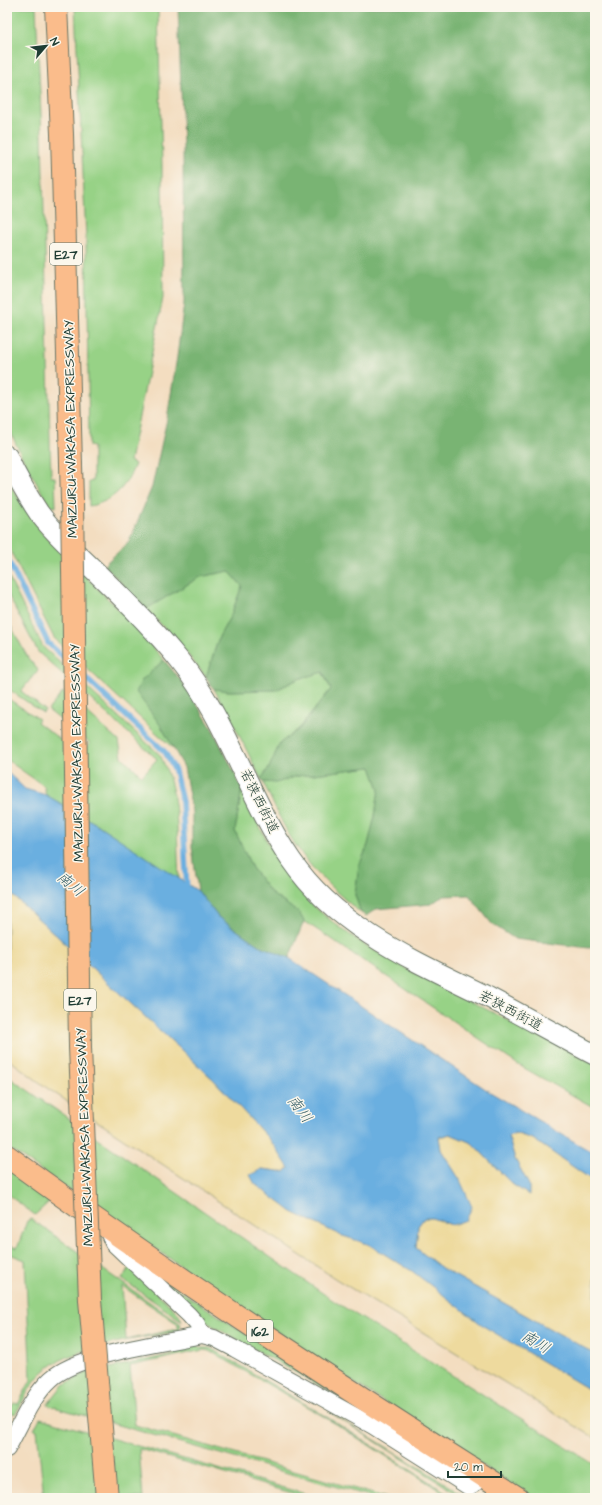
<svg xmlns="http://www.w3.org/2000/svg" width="602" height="1505" font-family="'Architects Daughter','Klee One',sans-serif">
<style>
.green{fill:#97d286;stroke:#5b885d;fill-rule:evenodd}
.forest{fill:#79b473;stroke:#4c7854}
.sand{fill:#eeda9e;stroke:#868c69}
.water{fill:#6bafe0;stroke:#45768a}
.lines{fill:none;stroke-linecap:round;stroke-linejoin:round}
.stream{stroke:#6bafe0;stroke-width:5.5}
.minor-casing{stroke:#697565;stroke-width:18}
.tertiary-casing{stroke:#697565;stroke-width:22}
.trunk-casing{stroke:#697565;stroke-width:24}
.motorway-casing{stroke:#697565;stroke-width:24}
.minor{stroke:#fff;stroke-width:16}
.tertiary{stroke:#fff;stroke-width:20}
.trunk{stroke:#fabc8b;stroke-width:22}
.motorway{stroke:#fabc8b;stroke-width:22}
.motorway-bridge-casing{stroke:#697565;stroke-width:24;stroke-linecap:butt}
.motorway-bridge{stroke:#fabc8b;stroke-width:22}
.labels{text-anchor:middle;stroke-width:3;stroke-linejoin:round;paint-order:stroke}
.shield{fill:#fbf7ec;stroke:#61756b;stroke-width:1}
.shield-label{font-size:13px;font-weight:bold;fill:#1f3d34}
.street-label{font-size:14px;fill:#1f3d34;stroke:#fbf7ec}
.water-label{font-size:15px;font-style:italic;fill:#365f68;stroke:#fbf7ec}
</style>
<rect width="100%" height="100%" fill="#fbf7ec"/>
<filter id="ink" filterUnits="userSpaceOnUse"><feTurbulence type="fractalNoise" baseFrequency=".025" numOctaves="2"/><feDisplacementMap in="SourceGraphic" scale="8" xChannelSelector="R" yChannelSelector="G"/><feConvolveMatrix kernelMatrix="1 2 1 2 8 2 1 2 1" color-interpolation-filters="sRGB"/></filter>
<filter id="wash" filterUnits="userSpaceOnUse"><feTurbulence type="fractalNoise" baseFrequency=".012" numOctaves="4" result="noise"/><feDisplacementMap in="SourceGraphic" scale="16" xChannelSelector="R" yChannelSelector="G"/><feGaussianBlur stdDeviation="0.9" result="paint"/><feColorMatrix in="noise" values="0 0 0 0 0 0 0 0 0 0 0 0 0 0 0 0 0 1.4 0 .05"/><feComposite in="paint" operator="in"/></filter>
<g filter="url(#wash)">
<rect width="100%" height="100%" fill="#f3ddc0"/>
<g class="green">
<path d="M 7,7 L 36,7 L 42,136 L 51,477 L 55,477 L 56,507 L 50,506 C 34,479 18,452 7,423 Z"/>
<path d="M 75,7 L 158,7 L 162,165 L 163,298 L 130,461 L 135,464 C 127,486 113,502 89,506 L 89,482 L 93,481 L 93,447 L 89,446 L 86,237 Z"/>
<path d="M 7,481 L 42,533 L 129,620 L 164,660 L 142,680 L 161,726 L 175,750 L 54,638 L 7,544 Z"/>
<path d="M 229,571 L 242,586 L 231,615 L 219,637 L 206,677 L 175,639 L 146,609 L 200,577 Z"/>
<path d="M 7,574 L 43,647 L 160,755 C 181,797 176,833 179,879 L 98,825 L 46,795 L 44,786 L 7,760 L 7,698 L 39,719 L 37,722 L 81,755 L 90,743 L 48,710 L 63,692 L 119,741 L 122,757 L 142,776 L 157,759 L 38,652 L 7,593 Z"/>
<path d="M 7,619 L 28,658 L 38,670 L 21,691 L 45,710 L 43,713 L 7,688 Z"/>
<path d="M 322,672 L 331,689 L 299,729 L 280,743 L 269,768 L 261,779 L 228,713 L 214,689 L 229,691 L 276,690 L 298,679 Z"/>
<path d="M 371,767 L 379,789 L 375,816 L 368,845 L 359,866 L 355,895 L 361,913 C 338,894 316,875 299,850 C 284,829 274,805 263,782 L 276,782 L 298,776 Z"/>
<path d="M 242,788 C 259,827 283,880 316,908 C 359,946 409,971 460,996 C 505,1019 550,1041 595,1064 L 595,1108 L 517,1064 L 304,921 L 299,913 L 272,894 L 252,868 L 235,831 Z"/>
<path d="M 7,1076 L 334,1301 L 595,1465 L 595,1498 L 533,1498 L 302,1349 L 7,1147 Z"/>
<path d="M 7,1167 L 52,1199 L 35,1215 L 7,1194 Z"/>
<path d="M 31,1219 L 181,1324 L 179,1331 C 143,1338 67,1347 42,1373 C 30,1384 24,1401 15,1414 L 7,1411 L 7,1404 L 12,1406 L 14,1403 L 18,1404 L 31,1380 L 25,1260 L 7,1253 L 7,1244 L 17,1248 L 27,1221 ZM 122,1286 L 178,1324 L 177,1329 L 126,1340 Z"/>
<path d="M 130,1267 L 179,1314 L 182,1321 L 122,1279 Z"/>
<path d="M 155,1274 L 352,1404 L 206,1322 Z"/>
<path d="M 198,1345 L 201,1348 L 210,1348 L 322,1414 L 455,1498 L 452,1498 L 323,1416 L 210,1351 L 203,1350 L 130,1366 L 135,1425 L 387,1498 L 376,1498 L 47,1405 L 63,1385 L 86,1373 L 174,1354 L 175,1351 Z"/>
<path d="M 328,1411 L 469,1498 L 464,1498 Z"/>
<path d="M 40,1418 L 320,1498 L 309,1498 L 139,1449 L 143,1498 L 44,1498 L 37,1430 L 34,1429 Z"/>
</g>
<g class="forest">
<path d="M 178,7 L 595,7 L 595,947 L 589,948 L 515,939 L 492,924 L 469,895 L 443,896 L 431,904 L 376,909 L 366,916 L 361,913 L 355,895 L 359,866 L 368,845 L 375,816 L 379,789 L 371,767 L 298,776 L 276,783 L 263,782 L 261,779 L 269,768 L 280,743 L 299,729 L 331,689 L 323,672 L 298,679 L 276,690 L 229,691 L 214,689 L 206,677 L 219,637 L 231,615 L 242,586 L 229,571 L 200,577 L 146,609 L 104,565 L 129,542 L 152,487 L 167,419 L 177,357 L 184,303 L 183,144 Z"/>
<path d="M 164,660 L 183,683 L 212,728 L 242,788 L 235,831 L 252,868 L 272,894 L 299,913 L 304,921 L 289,958 L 258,945 L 218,917 L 198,891 L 192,847 L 192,812 L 184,767 L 161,726 L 136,692 L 142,680 Z"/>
</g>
<g class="sand">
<path d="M 7,890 L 213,1079 L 271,1141 L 289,1167 L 285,1172 L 262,1169 L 255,1184 L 292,1212 L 340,1235 L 368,1244 L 412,1271 L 486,1327 L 595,1393 L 595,1438 L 336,1279 L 47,1088 L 7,1058 Z"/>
<path d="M 514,1133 L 533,1139 L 595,1182 L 595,1354 L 443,1269 L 416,1248 L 418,1226 L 424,1218 L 432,1218 L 452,1225 L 460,1180 L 441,1150 L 439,1138 L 450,1134 L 472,1143 L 512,1184 L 529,1195 L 529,1185 L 515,1159 L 508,1136 Z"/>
</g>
<path class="water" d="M 7,772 L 25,789 L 46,795 L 98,825 L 198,891 L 218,917 L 258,945 L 289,958 L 490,1092 L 595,1154 L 595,1182 L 533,1139 L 515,1133 L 508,1136 L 515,1159 L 529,1185 L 529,1195 L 512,1184 L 472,1143 L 450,1134 L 439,1137 L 441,1150 L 460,1180 L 472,1207 L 466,1220 L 452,1225 L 432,1218 L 424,1218 L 418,1226 L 416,1248 L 443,1269 L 595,1354 L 595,1393 L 485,1327 L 412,1271 L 368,1244 L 340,1235 L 292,1212 L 255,1184 L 250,1175 L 262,1169 L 285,1172 L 289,1168 L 271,1141 L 213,1079 L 7,890 Z"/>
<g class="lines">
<g class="stream">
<path d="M 7,558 L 48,643 L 68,661"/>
<path d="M 80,673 L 165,752 L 175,771 L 182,802 L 187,890"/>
</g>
</g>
</g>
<g filter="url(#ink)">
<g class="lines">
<defs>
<g id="minor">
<path d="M 108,1232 L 113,1243 L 189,1315 L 197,1324 L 202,1335"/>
<path d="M 7,1449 C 20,1426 31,1397 51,1379 C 80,1353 162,1344 202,1335 L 214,1338 L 235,1349 L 373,1426 L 469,1487 L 484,1477"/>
</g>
<path id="tertiary" d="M 7,456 C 16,476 27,495 39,513 C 56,536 79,555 99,575 C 127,602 155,630 179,660 C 228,721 248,797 291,860 C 338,929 417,962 488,997 C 524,1016 559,1036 595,1055"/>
<path id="trunk" d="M 7,1156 C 173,1277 345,1388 518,1498"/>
<path id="motorway" d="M 56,7 L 62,134 L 72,501"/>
</defs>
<use href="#minor" class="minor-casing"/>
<use href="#tertiary" class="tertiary-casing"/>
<use href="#trunk" class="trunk-casing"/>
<use href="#motorway" class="motorway-casing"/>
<use href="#minor" class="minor"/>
<use href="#tertiary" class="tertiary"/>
<use href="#trunk" class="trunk"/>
<use href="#motorway" class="motorway"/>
<defs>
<path id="motorway-bridge" d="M 72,501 L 80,1047 L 90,1300 L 107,1498"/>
</defs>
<use href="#motorway-bridge" class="motorway-bridge-casing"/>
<use href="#motorway-bridge" class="motorway-bridge"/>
</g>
</g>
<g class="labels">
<g class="shield">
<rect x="50" y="243" width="32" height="22" rx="3"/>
<rect x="64" y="989" width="32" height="22" rx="3"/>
<rect x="247" y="1320" width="26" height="22" rx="3"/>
</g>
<g class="shield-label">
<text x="66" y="259">E27</text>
<text x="80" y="1005">E27</text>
<text x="260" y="1336">162</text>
</g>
<g class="street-label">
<text transform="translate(70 429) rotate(-91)" y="5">MAIZURU-WAKASA EXPRESSWAY</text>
<text transform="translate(76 753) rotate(-91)" y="5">MAIZURU-WAKASA EXPRESSWAY</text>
<text transform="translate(260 801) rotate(64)" y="5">若狭西街道</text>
<text transform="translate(511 1010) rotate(28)" y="5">若狭西街道</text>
<text transform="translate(84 1137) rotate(-92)" y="5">MAIZURU-WAKASA EXPRESSWAY</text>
</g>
<g class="water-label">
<text transform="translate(71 884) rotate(40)" y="5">南川</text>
<text transform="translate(300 1109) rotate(53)" y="5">南川</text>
<text transform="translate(536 1342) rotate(31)" y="5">南川</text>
</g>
</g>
<rect width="602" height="1505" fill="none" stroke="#fbf7ec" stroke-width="24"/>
<g transform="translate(46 46) rotate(62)" stroke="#fbf7ec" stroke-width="3" paint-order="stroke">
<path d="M0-3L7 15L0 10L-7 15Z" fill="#1f3d34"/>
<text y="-6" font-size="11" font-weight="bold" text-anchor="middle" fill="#1f3d34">N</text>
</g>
<path d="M448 1471v6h53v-6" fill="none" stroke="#1f3d34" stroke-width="2"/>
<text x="454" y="1471" font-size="12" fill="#1f3d34" stroke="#fbf7ec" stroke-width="3" paint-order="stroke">20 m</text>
</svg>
